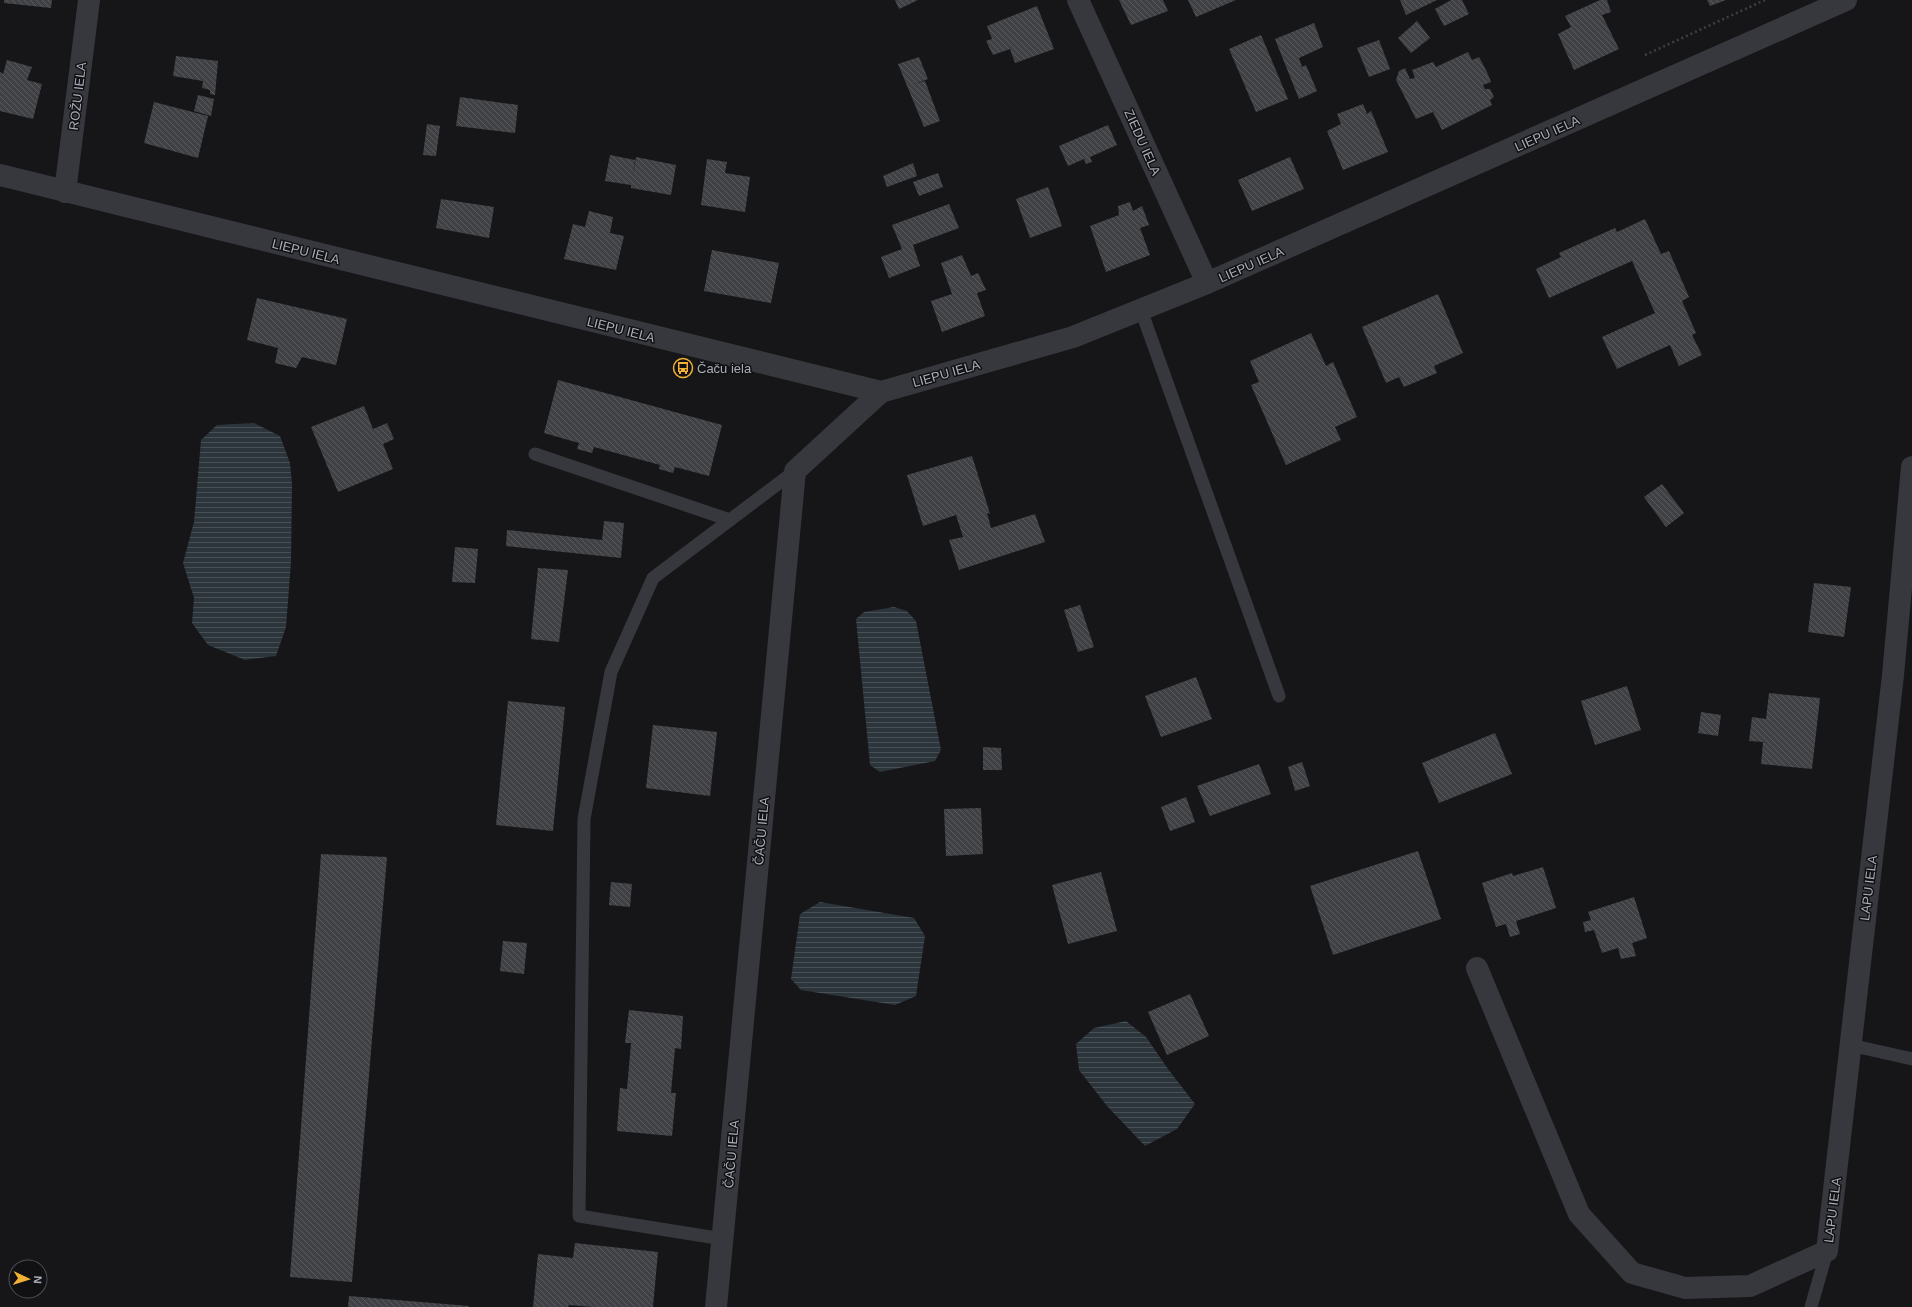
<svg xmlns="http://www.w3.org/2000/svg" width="1912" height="1307" font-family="Arial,sans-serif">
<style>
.water{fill:url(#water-rules)}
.building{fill:url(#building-back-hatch)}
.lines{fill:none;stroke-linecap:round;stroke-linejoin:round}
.path{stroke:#3d3f44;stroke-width:2.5;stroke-dasharray:2 3;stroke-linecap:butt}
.lane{stroke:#37383d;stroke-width:13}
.street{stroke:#37383d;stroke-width:22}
.labels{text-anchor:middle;stroke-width:3;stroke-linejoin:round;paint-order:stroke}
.street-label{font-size:13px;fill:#a8adb8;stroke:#111113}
.poi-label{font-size:13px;fill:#a8adb8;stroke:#111113;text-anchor:start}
</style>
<defs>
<pattern id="water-rules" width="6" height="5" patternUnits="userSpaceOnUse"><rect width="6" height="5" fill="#2c353c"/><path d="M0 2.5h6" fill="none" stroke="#485056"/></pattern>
<pattern id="building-back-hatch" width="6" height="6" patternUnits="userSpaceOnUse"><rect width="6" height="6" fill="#404145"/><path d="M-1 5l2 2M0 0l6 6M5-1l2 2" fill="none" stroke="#595a5e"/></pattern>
</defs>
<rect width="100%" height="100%" fill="#161618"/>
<g class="water">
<path d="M 254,423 L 280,436 L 290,463 L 292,484 L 291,562 L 286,627 L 276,656 L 245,660 L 208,645 L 192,623 L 194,598 L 183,563 L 194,522 L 201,440 L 217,425 Z"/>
<path d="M 894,607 L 907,611 L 916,621 L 941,750 L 935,761 L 880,772 L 870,765 L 856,619 L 864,612 Z"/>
<path d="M 820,902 L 914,918 L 925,936 L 916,996 L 895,1005 L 801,990 L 791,979 L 800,914 Z"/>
<path d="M 1126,1021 L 1146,1037 L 1168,1069 L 1195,1104 L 1177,1129 L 1145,1146 L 1107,1106 L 1079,1070 L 1076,1044 L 1094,1028 Z"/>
</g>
<g class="building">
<path d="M 4,0 L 52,0 L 51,8 L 4,3 Z"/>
<path d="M 895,0 L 918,0 L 899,9 Z"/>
<path d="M 1119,0 L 1163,0 L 1168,11 L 1131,25 Z"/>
<path d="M 1188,0 L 1236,0 L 1196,17 Z"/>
<path d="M 1400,0 L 1437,0 L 1406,15 Z"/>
<path d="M 1451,0 L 1462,0 L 1469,14 L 1444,26 L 1435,9 Z"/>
<path d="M 1600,0 L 1607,0 L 1611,12 L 1602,15 L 1619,49 L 1574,70 L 1558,34 L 1571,27 L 1565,16 Z"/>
<path d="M 1707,0 L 1726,0 L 1710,6 Z"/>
<path d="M 1037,6 L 1054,49 L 1015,63 L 1010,49 L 993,55 L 986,41 L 992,39 L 987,26 Z"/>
<path d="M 1417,21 L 1430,38 L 1411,53 L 1398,38 Z"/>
<path d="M 1314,23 L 1323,47 L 1299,58 L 1302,67 L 1306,65 L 1317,91 L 1299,99 L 1275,39 Z"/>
<path d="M 1261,35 L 1288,99 L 1256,112 L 1229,49 Z"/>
<path d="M 1379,40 L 1390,69 L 1369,77 L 1357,48 Z"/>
<path d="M 1468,52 L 1472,60 L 1479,57 L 1487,72 L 1491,82 L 1483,85 L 1485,89 L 1490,89 L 1494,97 L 1490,100 L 1492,105 L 1442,130 L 1433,112 L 1416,119 L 1396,80 L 1399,71 L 1405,68 L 1410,79 L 1415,78 L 1412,70 L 1433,62 L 1436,67 Z"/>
<path d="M 176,56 L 218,61 L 215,95 L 210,94 L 210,90 L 202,88 L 203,81 L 173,76 Z"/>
<path d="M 919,57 L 928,79 L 914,84 L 925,81 L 940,121 L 924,127 L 898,64 Z"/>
<path d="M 7,60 L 32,67 L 27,80 L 42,84 L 33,119 L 0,111 L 0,72 L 3,74 Z"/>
<path d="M 198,95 L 214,99 L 211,116 L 194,111 Z"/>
<path d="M 460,97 L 518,105 L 515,133 L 456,126 Z"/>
<path d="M 154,102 L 208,116 L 198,158 L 144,143 Z"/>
<path d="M 1363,104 L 1367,114 L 1371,111 L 1388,152 L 1343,170 L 1327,131 L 1341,124 L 1337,114 Z"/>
<path d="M 427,124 L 440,126 L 436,156 L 423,155 Z"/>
<path d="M 1108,125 L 1117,145 L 1090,157 L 1092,162 L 1086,164 L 1084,159 L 1068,166 L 1059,146 Z"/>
<path d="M 610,155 L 635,160 L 633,176 L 636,157 L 676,165 L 671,195 L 631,188 L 631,185 L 605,181 Z"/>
<path d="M 1290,157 L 1304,189 L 1252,211 L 1238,180 Z"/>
<path d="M 707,159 L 727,162 L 725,173 L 750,177 L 745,212 L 701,205 Z"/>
<path d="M 913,163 L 917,176 L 887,187 L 883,176 Z"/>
<path d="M 938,173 L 943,187 L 919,196 L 913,182 Z"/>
<path d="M 1048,187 L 1062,226 L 1030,238 L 1016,199 Z"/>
<path d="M 441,199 L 494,207 L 489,238 L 436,228 Z"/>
<path d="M 1130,202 L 1133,211 L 1142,206 L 1149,225 L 1140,228 L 1150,255 L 1106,272 L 1090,226 L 1119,215 L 1118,206 Z"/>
<path d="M 949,204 L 959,228 L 913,245 L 920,266 L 889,278 L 881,257 L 902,249 L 892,225 Z"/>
<path d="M 589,211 L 613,217 L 610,233 L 624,236 L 616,270 L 564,259 L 573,224 L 585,227 Z"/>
<path d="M 1645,219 L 1661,254 L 1669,251 L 1689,297 L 1682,301 L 1696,333 L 1692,335 L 1702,355 L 1679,366 L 1670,345 L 1617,369 L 1602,337 L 1655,313 L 1632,261 L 1549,298 L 1536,269 L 1561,257 L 1559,253 L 1615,228 L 1617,232 Z"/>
<path d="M 712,250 L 779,263 L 771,303 L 704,291 Z"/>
<path d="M 962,255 L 971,276 L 978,273 L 986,290 L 977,293 L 985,316 L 942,332 L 931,301 L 952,294 L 941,263 Z"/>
<path d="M 1438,294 L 1463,353 L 1434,366 L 1437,373 L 1404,387 L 1399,377 L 1386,383 L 1362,327 Z"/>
<path d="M 257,298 L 347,319 L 336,365 L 302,357 L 296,368 L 275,363 L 278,348 L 247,340 Z"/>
<path d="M 1311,333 L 1326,366 L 1333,362 L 1357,417 L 1335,427 L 1341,440 L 1286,465 L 1251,385 L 1259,382 L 1250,361 Z"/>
<path d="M 558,380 L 722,425 L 709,476 L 675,467 L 673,473 L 659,469 L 660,465 L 594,447 L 592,453 L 577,449 L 579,443 L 544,433 Z"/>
<path d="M 364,406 L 373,429 L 387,423 L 394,439 L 383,444 L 393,469 L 338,492 L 311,427 Z"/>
<path d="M 972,456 L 988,507 L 990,514 L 987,513 L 991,528 L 1035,514 L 1045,542 L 959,570 L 949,540 L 963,537 L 956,515 L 923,526 L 907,475 Z"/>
<path d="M 1662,484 L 1684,513 L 1666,527 L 1644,497 Z"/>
<path d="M 604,521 L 624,523 L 621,558 L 506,546 L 507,530 L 602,540 Z"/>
<path d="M 455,547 L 478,549 L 475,583 L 452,582 Z"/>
<path d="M 538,568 L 568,570 L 559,642 L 531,639 Z"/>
<path d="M 1814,583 L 1851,587 L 1844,637 L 1808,632 Z"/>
<path d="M 1080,605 L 1094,647 L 1078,652 L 1064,610 Z"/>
<path d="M 1196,677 L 1212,719 L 1161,737 L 1145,696 Z"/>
<path d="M 1627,686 L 1641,730 L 1595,745 L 1581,701 Z"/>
<path d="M 1769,693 L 1820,698 L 1812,769 L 1761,764 L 1763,742 L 1749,741 L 1752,717 L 1766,719 Z"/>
<path d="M 508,701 L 565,707 L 553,831 L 496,825 Z"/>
<path d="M 1701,712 L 1721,715 L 1718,736 L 1698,733 Z"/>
<path d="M 653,725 L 717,732 L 710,796 L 646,788 Z"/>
<path d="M 1495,733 L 1512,774 L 1439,803 L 1422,763 Z"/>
<path d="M 983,747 L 1001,748 L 1002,770 L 983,770 Z"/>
<path d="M 1302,762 L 1310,786 L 1295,791 L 1288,767 Z"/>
<path d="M 1259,764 L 1271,794 L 1210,816 L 1197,786 Z"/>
<path d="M 1186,797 L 1195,822 L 1170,831 L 1161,807 Z"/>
<path d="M 981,808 L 983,854 L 946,856 L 944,809 Z"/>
<path d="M 1418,851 L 1441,919 L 1333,955 L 1310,886 Z"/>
<path d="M 321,854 L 387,857 L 352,1282 L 290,1277 Z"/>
<path d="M 1543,867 L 1556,908 L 1516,921 L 1520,934 L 1510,937 L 1506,924 L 1496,927 L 1482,883 L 1512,873 L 1513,876 Z"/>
<path d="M 1101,872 L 1117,931 L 1068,944 L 1052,885 Z"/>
<path d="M 611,882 L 632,884 L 630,907 L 609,905 Z"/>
<path d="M 1634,897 L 1647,938 L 1632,943 L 1636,956 L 1621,959 L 1618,948 L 1602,953 L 1594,930 L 1585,932 L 1583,922 L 1591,920 L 1588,912 Z"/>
<path d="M 503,941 L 527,943 L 524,974 L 500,971 Z"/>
<path d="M 1190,994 L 1209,1036 L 1167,1055 L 1148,1012 Z"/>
<path d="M 629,1010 L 683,1016 L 681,1049 L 675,1048 L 671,1093 L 676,1093 L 672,1136 L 617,1131 L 620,1088 L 627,1089 L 631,1043 L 625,1043 Z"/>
<path d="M 575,1243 L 658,1252 L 653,1307 L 593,1307 L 569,1305 L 568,1307 L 533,1307 L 538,1254 L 573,1258 Z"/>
<path d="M 349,1296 L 469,1306 L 469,1307 L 348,1307 Z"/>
</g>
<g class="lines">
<path class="path" d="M 1645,55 L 1765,0"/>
<g class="lane">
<path d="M 1141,310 L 1279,696"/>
<path d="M 535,454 L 730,520"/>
<path d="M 1850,1045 L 1912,1059"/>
<path d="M 723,1239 L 579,1216 L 584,819 L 611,672 L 653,578 L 795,471"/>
<path d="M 1811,1307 L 1827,1251"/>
</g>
<g class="street">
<path d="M 1078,0 L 1207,283"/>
<path d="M 0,175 L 881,392 L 1073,337 L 1207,283 L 1846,0"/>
<path d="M 65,192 L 89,0"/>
<path d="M 1477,968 L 1579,1214 L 1632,1273 L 1685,1288 L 1750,1286 L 1827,1251 L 1893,675 L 1912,467"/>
<path d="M 716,1307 L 795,471 L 881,392"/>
</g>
</g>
<defs>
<symbol id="bus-ring" viewBox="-11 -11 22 22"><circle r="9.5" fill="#111113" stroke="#f2b134" stroke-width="1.5"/><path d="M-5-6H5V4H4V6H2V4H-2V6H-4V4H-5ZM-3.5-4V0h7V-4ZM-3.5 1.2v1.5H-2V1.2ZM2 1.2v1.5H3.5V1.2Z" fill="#f2b134"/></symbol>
</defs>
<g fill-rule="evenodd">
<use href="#bus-ring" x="672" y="357" width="22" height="22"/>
</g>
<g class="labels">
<g class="street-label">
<text transform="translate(77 96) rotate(-83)" y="5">ROŽU IELA</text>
<text transform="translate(1547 133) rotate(-24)" y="5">LIEPU IELA</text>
<text transform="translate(1143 142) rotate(66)" y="5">ZIEDU IELA</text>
<text transform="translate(306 251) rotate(14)" y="5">LIEPU IELA</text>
<text transform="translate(1251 264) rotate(-24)" y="5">LIEPU IELA</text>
<text transform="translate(621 329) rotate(14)" y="5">LIEPU IELA</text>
<text transform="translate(946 373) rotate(-16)" y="5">LIEPU IELA</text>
<text transform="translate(761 831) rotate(-85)" y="5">ČAČU IELA</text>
<text transform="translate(1868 888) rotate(-83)" y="5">LAPU IELA</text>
<text transform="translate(731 1154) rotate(-85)" y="5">ČAČU IELA</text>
<text transform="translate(1832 1210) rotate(-83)" y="5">LAPU IELA</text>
</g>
<g class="poi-label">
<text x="697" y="373">Čaču iela</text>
</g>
</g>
<g transform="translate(28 1279) rotate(94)"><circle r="19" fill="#111113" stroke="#4d4f55"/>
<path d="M0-3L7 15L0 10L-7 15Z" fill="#f2b134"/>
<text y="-6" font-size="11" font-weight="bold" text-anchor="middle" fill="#a8adb8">N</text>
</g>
</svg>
